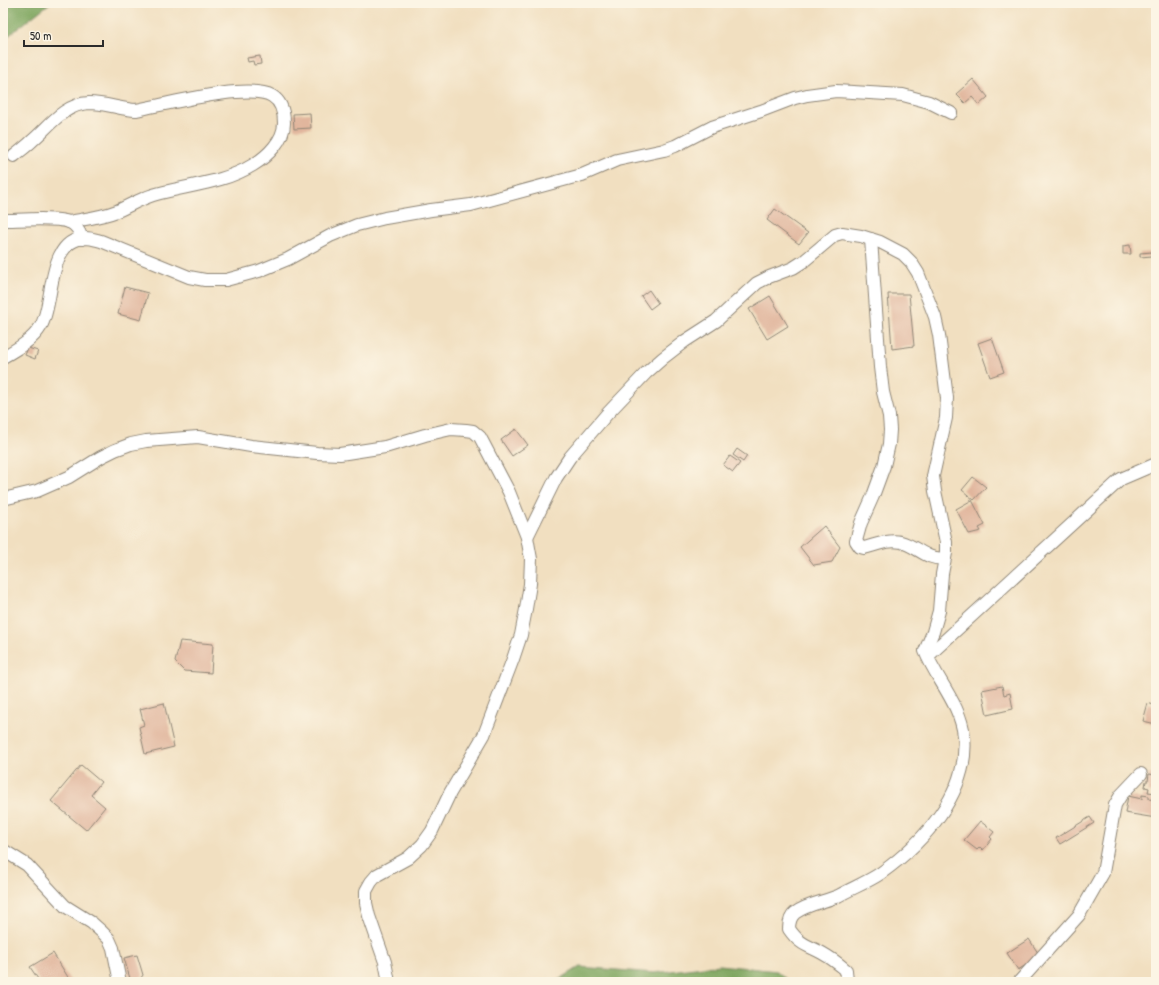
<svg xmlns="http://www.w3.org/2000/svg" width="1159" height="985" font-family="'Patrick Hand',sans-serif">
<style>
.forest{fill:#7ea65e;stroke:#546844}
.building{fill:#e1b69d}
.lines{fill:none;stroke-linecap:round;stroke-linejoin:round}
.minor-casing{stroke:#8e8576;stroke-width:14}
.minor{stroke:#fff;stroke-width:12}
</style>
<rect width="100%" height="100%" fill="#fcf5e5"/>
<filter id="ink" filterUnits="userSpaceOnUse"><feTurbulence type="fractalNoise" baseFrequency=".025" numOctaves="2"/><feDisplacementMap in="SourceGraphic" scale="8" xChannelSelector="R" yChannelSelector="G"/><feConvolveMatrix kernelMatrix="1 2 1 2 8 2 1 2 1" color-interpolation-filters="sRGB"/></filter>
<filter id="wash" filterUnits="userSpaceOnUse"><feTurbulence type="fractalNoise" baseFrequency=".012" numOctaves="4" result="noise"/><feDisplacementMap in="SourceGraphic" scale="16" xChannelSelector="R" yChannelSelector="G"/><feGaussianBlur stdDeviation="0.9" result="paint"/><feColorMatrix in="noise" values="0 0 0 0 0 0 0 0 0 0 0 0 0 0 0 0 0 1.4 0 .05"/><feComposite in="paint" operator="in"/></filter>
<g filter="url(#wash)">
<rect width="100%" height="100%" fill="#f1dfc0"/>
<g class="forest">
<path d="M 3,3 L 50,3 L 3,40 Z"/>
<path d="M 720,965 L 777,971 L 789,982 L 555,982 L 580,967 L 654,973 Z"/>
</g>
<g id="blocks">
<g class="building">
<path d="M 260,56 L 261,64 L 254,65 L 253,61 L 248,62 L 247,58 Z"/>
<path d="M 973,79 L 988,97 L 979,105 L 972,97 L 965,103 L 956,94 Z"/>
<path d="M 310,113 L 311,128 L 294,129 L 293,114 Z"/>
<path d="M 775,209 L 808,233 L 799,244 L 767,220 Z"/>
<path d="M 1130,245 L 1131,254 L 1123,254 L 1123,246 Z"/>
<path d="M 1152,252 L 1152,256 L 1140,257 L 1140,253 Z"/>
<path d="M 125,287 L 148,293 L 141,320 L 118,314 Z"/>
<path d="M 649,290 L 658,303 L 650,309 L 641,296 Z"/>
<path d="M 888,294 L 909,294 L 914,346 L 892,349 Z"/>
<path d="M 770,296 L 788,326 L 767,339 L 749,309 Z"/>
<path d="M 992,338 L 1004,372 L 990,377 L 978,343 Z"/>
<path d="M 28,348 L 38,351 L 35,359 L 25,355 Z"/>
<path d="M 516,429 L 528,445 L 512,456 L 501,440 Z"/>
<path d="M 737,449 L 747,456 L 743,462 L 733,455 Z"/>
<path d="M 730,456 L 740,463 L 733,472 L 723,465 Z"/>
<path d="M 973,477 L 986,487 L 974,500 L 962,490 Z"/>
<path d="M 972,500 L 985,525 L 979,528 L 981,531 L 969,534 L 956,509 Z"/>
<path d="M 824,526 L 840,547 L 832,562 L 814,565 L 800,547 Z"/>
<path d="M 180,641 L 213,644 L 211,673 L 184,671 L 175,662 Z"/>
<path d="M 1002,686 L 1004,695 L 1010,693 L 1013,709 L 987,715 L 982,690 Z"/>
<path d="M 164,703 L 174,747 L 145,754 L 139,727 L 144,725 L 140,709 Z"/>
<path d="M 1148,703 L 1156,706 L 1156,724 L 1143,721 Z"/>
<path d="M 81,765 L 101,782 L 91,795 L 105,807 L 86,830 L 51,801 Z"/>
<path d="M 1149,774 L 1156,775 L 1156,793 L 1148,792 L 1149,788 L 1145,787 L 1146,781 L 1148,781 Z"/>
<path d="M 1142,795 L 1149,796 L 1149,799 L 1155,800 L 1155,802 L 1156,802 L 1156,808 L 1154,808 L 1154,811 L 1156,812 L 1156,818 L 1125,813 L 1128,796 L 1142,799 Z"/>
<path d="M 1090,817 L 1094,823 L 1060,844 L 1056,838 Z"/>
<path d="M 980,821 L 994,832 L 990,837 L 992,839 L 983,850 L 980,847 L 977,850 L 964,840 Z"/>
<path d="M 1029,939 L 1040,956 L 1018,970 L 1007,953 Z"/>
<path d="M 53,953 L 71,982 L 40,982 L 30,967 Z"/>
<path d="M 137,955 L 143,975 L 138,982 L 131,982 L 124,958 Z"/>
</g>
</g>
</g>
<g filter="url(#ink)">
<use href="#blocks" fill-opacity="0" stroke="#8e8576" stroke-width="1"/>
<g class="lines">
<defs>
<g id="minor">
<path d="M 14,156 C 20,151 27,146 33,140 C 50,125 65,104 89,103 C 105,103 120,109 136,110 C 164,105 249,82 272,96 C 282,102 284,112 284,123 C 284,140 268,156 253,165 C 222,184 187,185 153,195 C 140,199 129,206 117,211 C 102,217 85,219 69,222"/>
<path d="M 3,220 C 18,220 57,217 69,222 C 77,225 80,232 82,239"/>
<path d="M 871,239 L 880,367 L 883,392 L 889,416 L 890,430 L 889,444 L 884,466 L 873,496 L 861,523 L 856,541 L 860,547 L 864,548 C 876,545 888,539 901,542 C 917,546 927,561 945,558"/>
<path d="M 3,357 C 17,349 33,340 41,326 C 55,302 46,239 86,238 C 91,238 97,240 101,241 L 189,277 L 205,280 L 226,280 L 259,271 L 288,259 L 330,236 L 357,225 L 385,218 L 431,210 L 471,205 L 582,175 L 617,160 L 664,150 L 675,146 L 712,127 L 761,111 L 795,98 L 807,95 L 836,91 L 903,95 L 929,102 L 951,113"/>
<path d="M 3,499 L 37,491 L 69,477 L 101,457 L 115,450 L 131,444 L 146,441 L 198,437 L 251,446 L 317,453 L 340,454 L 385,447 L 425,435 L 451,429 L 466,430 L 473,431 L 480,437 L 509,492 L 527,537 L 531,559 L 530,584 L 526,609 L 521,635 L 513,659 L 484,735 L 450,793 L 432,831 L 422,845 L 408,858 L 377,875 L 371,882 L 366,891 L 366,903 L 369,916 L 385,962 L 389,982"/>
<path d="M 527,537 L 556,478 L 570,457 L 607,414 L 646,373 L 663,358 L 685,341 L 716,321 L 757,283 L 769,277 L 793,268 L 804,261 L 835,235 L 842,233 L 861,236 L 880,242 L 903,254 L 911,262 L 918,273 L 935,317 L 939,335 L 947,398 L 946,418 L 933,476 L 935,491 L 946,542 L 946,553 L 942,574 L 939,611 L 933,632 L 925,651 C 936,679 961,705 964,736 C 970,792 923,843 881,873 C 868,882 852,888 838,896 C 824,902 807,904 795,913 C 790,917 789,923 789,929 C 800,945 807,945 822,953 C 831,958 839,964 846,970 L 847,982"/>
<path d="M 928,656 L 1121,479 L 1156,464"/>
<path d="M 3,850 L 27,865 L 65,906 L 92,923 L 102,932 L 109,939 L 113,948 L 120,982"/>
<path d="M 1019,982 L 1079,915 L 1103,873 L 1115,805 L 1121,795 L 1141,774"/>
</g>
</defs>
<use href="#minor" class="minor-casing"/>
<use href="#minor" class="minor"/>
</g>
</g>
<rect width="1159" height="985" fill="none" stroke="#fcf5e5" stroke-width="16"/>
<path d="M24 40v6h79v-6" fill="none" stroke="#2b2b2b" stroke-width="2"/>
<text x="30" y="40" font-size="12" fill="#2b2b2b" stroke="#fcf5e5" stroke-width="3" paint-order="stroke">50 m</text>
</svg>
